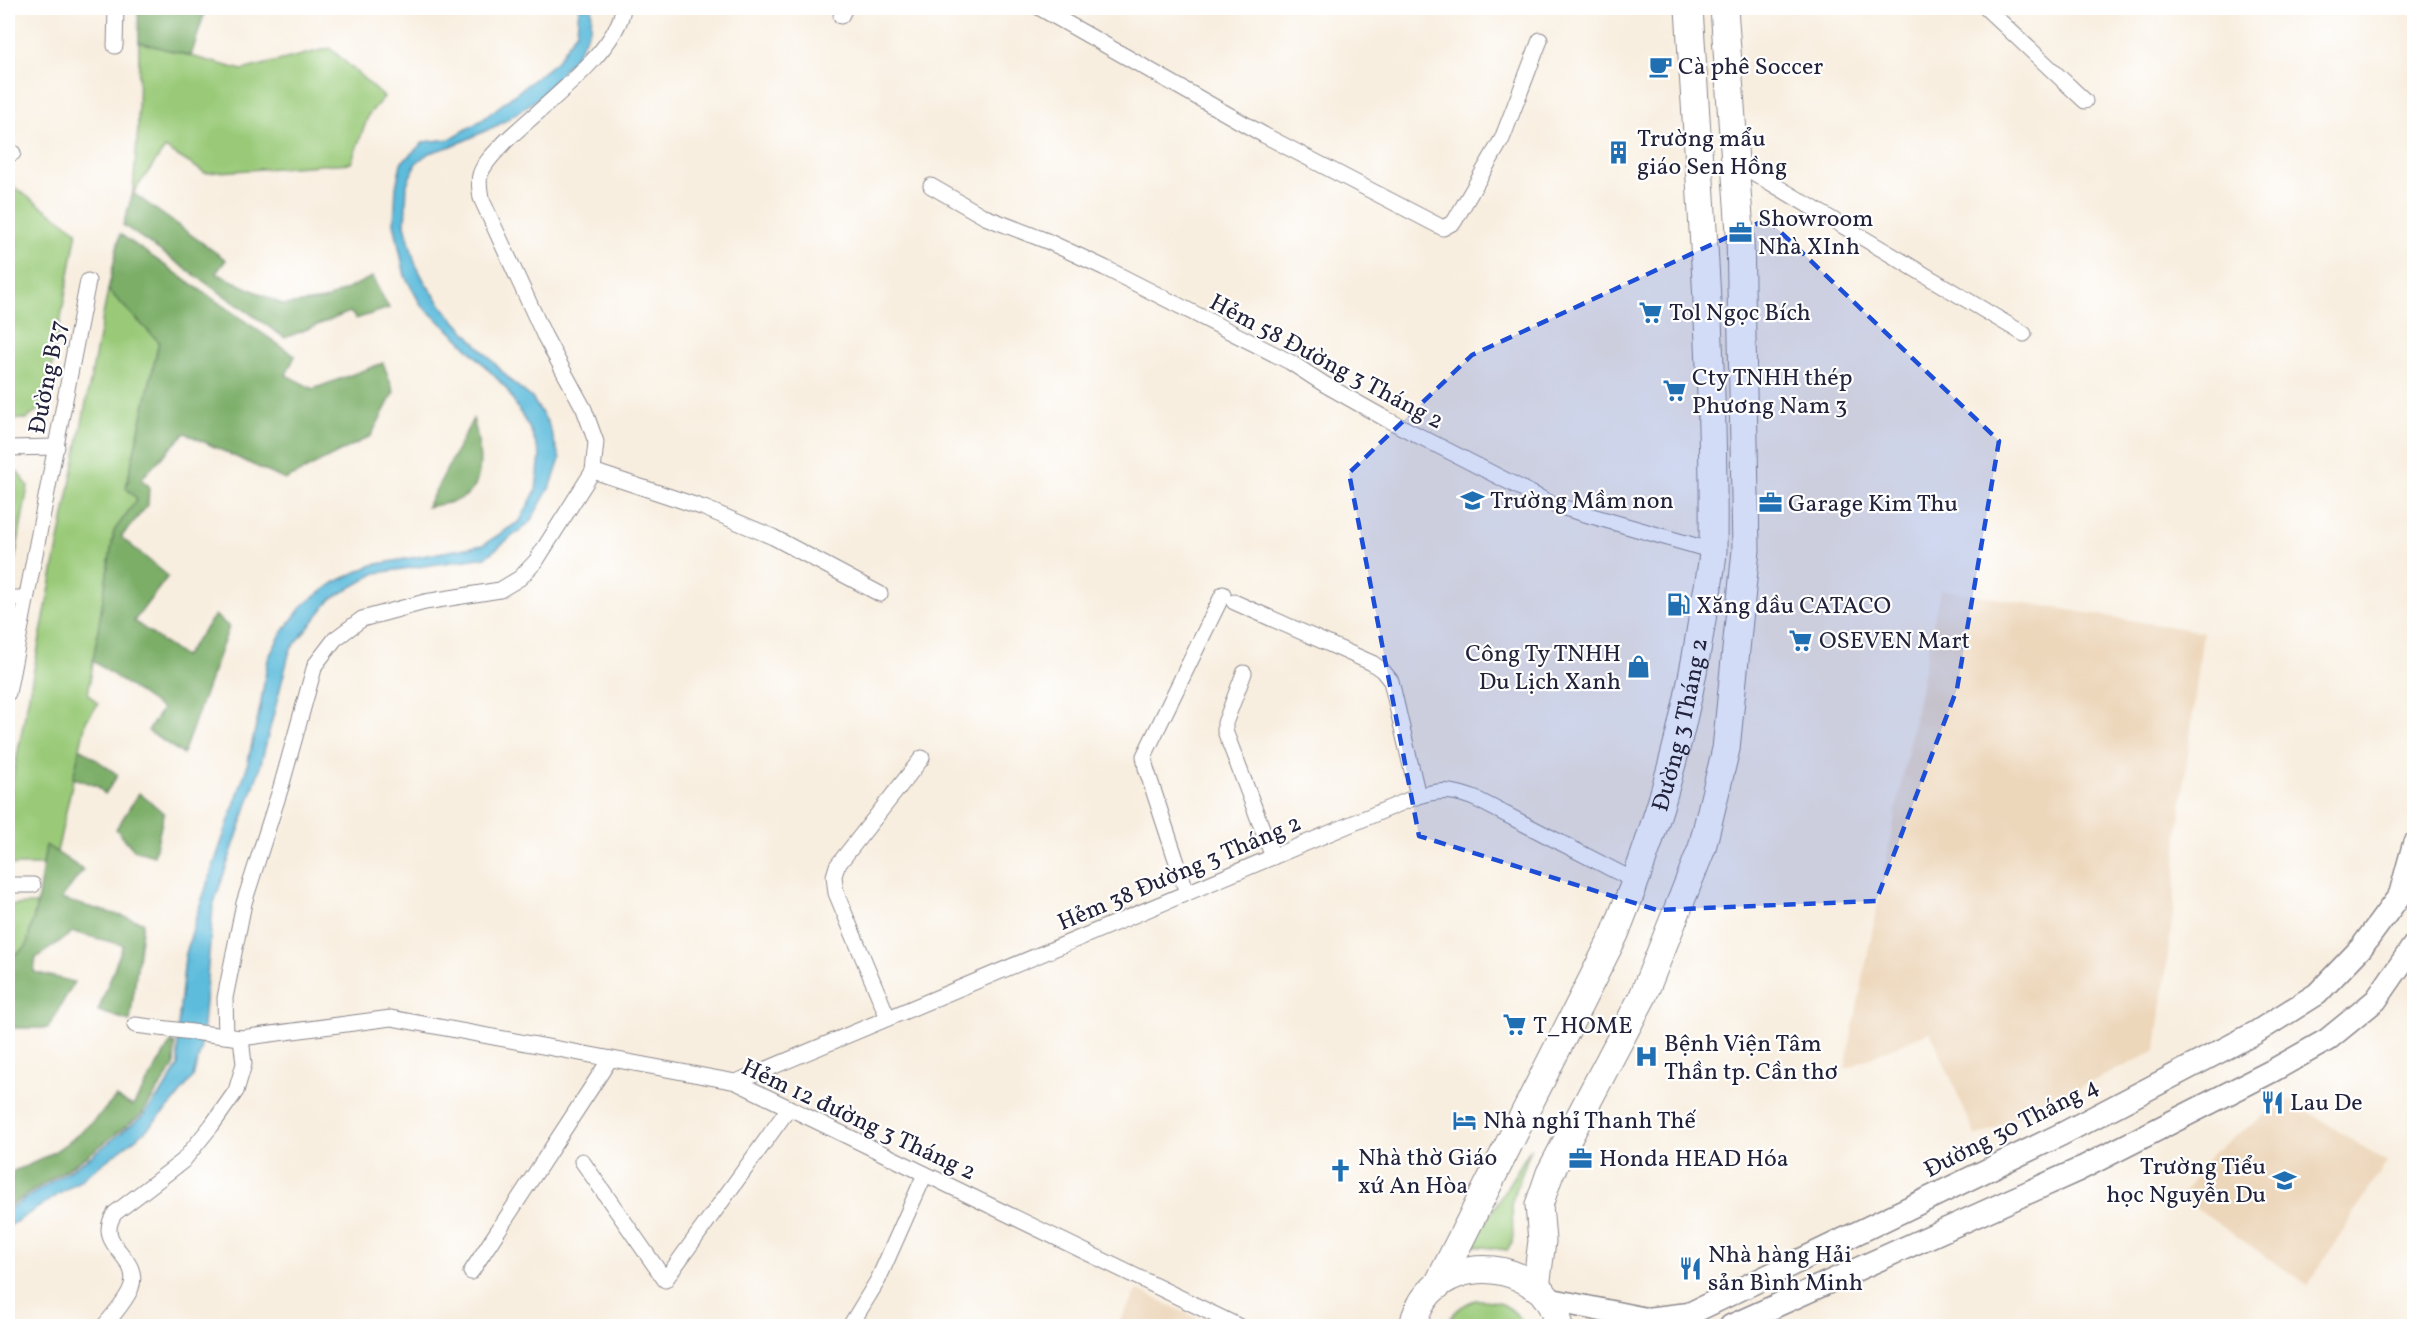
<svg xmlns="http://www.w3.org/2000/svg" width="2422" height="1334" font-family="Vollkorn,serif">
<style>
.built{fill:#edd7bb}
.green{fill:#9aca78;stroke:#5e765a;stroke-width:1.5}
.forest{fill:#7bae68;stroke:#4e6852;stroke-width:1.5}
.water{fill:#5dbcdc;stroke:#406f8c;stroke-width:1.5}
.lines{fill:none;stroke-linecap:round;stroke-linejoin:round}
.street-casing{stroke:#8d888d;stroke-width:17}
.primary-casing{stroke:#8d888d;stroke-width:25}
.highway-casing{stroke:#8d888d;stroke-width:29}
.street{stroke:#fff;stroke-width:15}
.primary{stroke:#fff;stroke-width:22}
.highway{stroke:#fff;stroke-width:27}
.marked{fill:#1d4ed8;fill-opacity:0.2;stroke:#1d4ed8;stroke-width:4.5;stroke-dasharray:12 8;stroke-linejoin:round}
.labels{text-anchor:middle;stroke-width:4.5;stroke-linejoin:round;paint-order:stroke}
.poi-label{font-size:24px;fill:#22223b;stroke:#fff;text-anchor:start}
.street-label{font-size:24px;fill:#22223b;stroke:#fff}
</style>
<rect width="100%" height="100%" fill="#fff"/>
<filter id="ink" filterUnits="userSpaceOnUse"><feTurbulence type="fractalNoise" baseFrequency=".0167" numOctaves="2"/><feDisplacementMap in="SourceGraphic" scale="12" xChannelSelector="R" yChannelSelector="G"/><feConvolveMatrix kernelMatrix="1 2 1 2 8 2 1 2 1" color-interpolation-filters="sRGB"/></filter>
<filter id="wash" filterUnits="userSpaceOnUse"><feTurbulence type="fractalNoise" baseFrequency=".008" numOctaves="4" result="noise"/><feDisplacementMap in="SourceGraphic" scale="24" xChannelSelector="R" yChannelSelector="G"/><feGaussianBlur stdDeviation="1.35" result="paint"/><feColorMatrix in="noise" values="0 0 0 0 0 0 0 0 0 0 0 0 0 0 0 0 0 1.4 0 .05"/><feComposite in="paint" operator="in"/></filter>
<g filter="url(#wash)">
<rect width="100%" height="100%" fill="#f8eedf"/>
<g class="built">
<path d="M 1940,589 L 2203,632 L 2178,834 L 2173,914 L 2156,1051 L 1976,1137 L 1930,1031 L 1845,1069 Z"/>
<path d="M 2288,1099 L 2387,1162 L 2308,1285 L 2180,1198 L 2212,1153 Z"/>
<path d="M 1138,1290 L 1213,1326 L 1117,1326 Z"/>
</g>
<g class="green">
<path d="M 139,42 L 242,70 L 330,48 L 384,97 L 369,114 L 351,163 L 205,173 L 165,148 L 133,193 L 138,127 Z"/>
<path d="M 8,183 L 77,231 L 45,404 L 27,419 L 8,419 Z"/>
<path d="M 108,290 L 159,342 L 126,488 L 138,499 L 114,531 L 88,694 L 98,704 L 86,721 L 57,852 L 46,846 L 43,865 L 8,865 L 8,802 Z"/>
<path d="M 8,472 L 18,472 L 28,486 L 14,564 L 8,569 Z"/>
<path d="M 37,904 L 26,947 L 8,959 L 8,905 Z"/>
<path d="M 1531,1148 L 1512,1201 L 1513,1242 L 1507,1250 L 1475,1246 L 1474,1241 Z"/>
<path d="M 1475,1300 C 1495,1299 1515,1305 1523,1326 L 1445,1326 C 1452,1313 1460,1306 1475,1300 Z"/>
</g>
<g class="forest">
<path d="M 138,8 L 206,8 L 191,56 L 139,42 Z"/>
<path d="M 133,193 L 226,260 L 216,273 L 284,305 L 324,300 L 372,277 L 389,308 L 356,319 L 350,312 L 285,338 L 123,225 Z"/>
<path d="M 120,234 L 295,356 L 286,375 L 313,389 L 383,363 L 394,392 L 371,436 L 285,480 L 185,433 L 141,479 L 149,486 L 148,505 L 121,537 L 168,576 L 134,621 L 184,657 L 215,615 L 229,627 L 183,754 L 148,731 L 162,709 L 93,661 L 114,531 L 137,499 L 126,488 L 159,342 L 108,290 Z"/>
<path d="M 473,419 C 479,439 487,480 467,495 C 457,503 440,504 427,507 Z"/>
<path d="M 80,748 L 118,775 L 105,794 L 97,786 L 73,778 Z"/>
<path d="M 139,793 L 164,813 L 154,856 L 134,850 L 116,829 Z"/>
<path d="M 46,845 L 83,870 L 61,899 L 143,922 L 130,1021 L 98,1011 L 123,945 L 73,932 L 36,958 L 34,972 L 74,982 L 48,1028 L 8,1028 L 8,959 L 26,947 L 37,904 Z"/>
<path d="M 171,1042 L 175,1044 L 174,1066 L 142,1114 L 87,1156 L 8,1207 L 8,1192 L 10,1191 L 13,1171 C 56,1157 87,1130 116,1097 L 133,1106 Z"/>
</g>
<path class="water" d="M 579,8 L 592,8 L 591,27 L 578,52 L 543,95 L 500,124 L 455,145 L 429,153 L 416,163 L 407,184 L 405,225 L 415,263 L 426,284 L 446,311 L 511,381 L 532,398 L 548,423 L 560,459 L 552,483 L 530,522 L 486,557 L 376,573 L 331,599 L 290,650 L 259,771 L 213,906 L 201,1049 L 193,1077 L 173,1103 L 143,1133 L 78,1182 L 8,1227 L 8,1210 L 90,1157 L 143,1116 L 165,1088 L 178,1066 L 178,1026 L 185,957 L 197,914 L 246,770 L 260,708 L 268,659 L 281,634 L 303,605 L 335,582 L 372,565 L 483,545 L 520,521 L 536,490 L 540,456 L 531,431 L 506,388 L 457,337 L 421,305 L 405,276 L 394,223 L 396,187 L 401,163 L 424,142 L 450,139 L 482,120 L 556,62 L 577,31 Z"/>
</g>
<g filter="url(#ink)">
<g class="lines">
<defs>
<g id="street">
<path d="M 1040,8 L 1264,135 L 1443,228 L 1454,222 L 1502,139 L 1540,40"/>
<path d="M 1986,8 L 2085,101"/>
<path d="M 841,16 L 845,8"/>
<path d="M 115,46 L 116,8"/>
<path d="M 8,153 L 13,153"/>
<path d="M 1734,161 L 2024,334"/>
<path d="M 931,186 L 985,217 L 1047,241 L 1105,268 L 1290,362 L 1324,384 L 1386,419 L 1554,505 L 1713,551"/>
<path d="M 8,448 L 57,447"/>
<path d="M 593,471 L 704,508 L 773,537 L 880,594"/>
<path d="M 8,598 L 26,598"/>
<path d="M 1234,602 L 1372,663 L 1382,670 L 1391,681 L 1418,796"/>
<path d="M 1244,673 L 1225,723 L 1225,731 L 1273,857"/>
<path d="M 8,693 L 88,281"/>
<path d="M 8,885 L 33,885"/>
<path d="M 1187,893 L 1146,768 L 1144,756 L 1223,594"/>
<path d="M 888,1018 L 836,893 L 834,876 L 837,866 L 922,758"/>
<path d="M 135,1025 L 241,1038 L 391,1018 L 736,1082 L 1238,1326"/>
<path d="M 226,1036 L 225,998 L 244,903 L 281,787 L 315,665 L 335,639 L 362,619 L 425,602 L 500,590 L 520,578 L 536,561 L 593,471 L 596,442 L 584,409 L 544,335 L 481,198 C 480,191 478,181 480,175 C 484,162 496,152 505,142 C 537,110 618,52 623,8"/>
<path d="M 736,1082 L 1418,796 C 1443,789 1454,790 1478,800 L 1635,881"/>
<path d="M 582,1161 L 665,1280 L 789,1108"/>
<path d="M 471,1272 L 610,1059"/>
<path d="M 104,1326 C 113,1315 126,1301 131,1288 C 143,1256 92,1246 115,1213 L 183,1161 L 212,1125 L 236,1091 L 244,1064 L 241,1038"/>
<path d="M 850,1326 L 878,1280 L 925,1174"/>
</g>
<g id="primary">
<path d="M 1547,1299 L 1646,1319 L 1689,1314 L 2062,1134 L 2255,1033 L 2317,994 L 2361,948 L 2400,895 L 2414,844"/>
<path d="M 1731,1326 L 2078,1170 L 2272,1071 L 2327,1040 L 2376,1000 L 2414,945"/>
</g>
<g id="highway">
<path id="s1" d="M 1437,1286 L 1615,934 C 1656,833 1686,727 1702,620 C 1705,598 1712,573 1713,550 C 1715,369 1700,188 1689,8"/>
<path d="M 1536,1287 L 1542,1241 L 1539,1205 L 1550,1173 L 1643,996 L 1702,848 L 1726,749 L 1746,550 L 1740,232 L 1724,8"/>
<path d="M 1413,1326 C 1423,1273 1484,1255 1528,1282 C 1533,1285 1539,1288 1543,1293 C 1551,1302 1556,1315 1559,1326"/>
</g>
</defs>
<use href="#street" class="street-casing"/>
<use href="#primary" class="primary-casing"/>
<use href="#highway" class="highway-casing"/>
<use href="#street" class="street"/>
<use href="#primary" class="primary"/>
<use href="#highway" class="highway"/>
</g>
</g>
<path class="marked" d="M 1767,219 L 1999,441 L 1957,689 L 1876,901 L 1657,910 L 1419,836 L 1349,473 L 1472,355 Z"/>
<defs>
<symbol id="cafe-bare" viewBox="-9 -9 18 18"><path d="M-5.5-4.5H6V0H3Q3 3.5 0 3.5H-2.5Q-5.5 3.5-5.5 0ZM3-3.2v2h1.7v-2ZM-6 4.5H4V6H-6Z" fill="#1f6fb2" stroke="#fff" stroke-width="2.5" paint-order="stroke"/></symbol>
<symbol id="building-bare" viewBox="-9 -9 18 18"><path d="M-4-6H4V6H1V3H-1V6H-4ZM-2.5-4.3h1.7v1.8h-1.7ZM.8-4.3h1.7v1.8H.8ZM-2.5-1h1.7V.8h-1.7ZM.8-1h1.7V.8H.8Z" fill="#1f6fb2" stroke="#fff" stroke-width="2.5" paint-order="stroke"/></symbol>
<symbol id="office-bare" viewBox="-9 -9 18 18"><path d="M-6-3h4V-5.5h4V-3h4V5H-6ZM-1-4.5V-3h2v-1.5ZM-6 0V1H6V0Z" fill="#1f6fb2" stroke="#fff" stroke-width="2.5" paint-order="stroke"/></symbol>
<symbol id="supermarket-bare" viewBox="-9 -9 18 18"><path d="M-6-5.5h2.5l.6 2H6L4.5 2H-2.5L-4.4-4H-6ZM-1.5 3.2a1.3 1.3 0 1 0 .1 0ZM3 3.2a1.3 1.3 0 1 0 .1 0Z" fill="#1f6fb2" stroke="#fff" stroke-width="2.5" paint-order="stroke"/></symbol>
<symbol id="school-bare" viewBox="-9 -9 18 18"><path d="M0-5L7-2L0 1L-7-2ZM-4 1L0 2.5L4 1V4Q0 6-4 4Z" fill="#1f6fb2" stroke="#fff" stroke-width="2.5" paint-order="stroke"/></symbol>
<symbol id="fuel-bare" viewBox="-9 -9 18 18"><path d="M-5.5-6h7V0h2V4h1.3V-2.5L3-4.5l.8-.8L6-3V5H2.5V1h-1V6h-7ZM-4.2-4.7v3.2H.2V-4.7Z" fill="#1f6fb2" stroke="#fff" stroke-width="2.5" paint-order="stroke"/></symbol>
<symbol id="shop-bare" viewBox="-9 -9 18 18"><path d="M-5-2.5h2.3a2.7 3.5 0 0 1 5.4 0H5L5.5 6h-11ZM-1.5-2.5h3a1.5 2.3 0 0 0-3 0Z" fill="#1f6fb2" stroke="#fff" stroke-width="2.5" paint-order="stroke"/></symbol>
<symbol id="hospital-bare" viewBox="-9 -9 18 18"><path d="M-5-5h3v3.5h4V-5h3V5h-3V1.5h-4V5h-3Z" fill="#1f6fb2" stroke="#fff" stroke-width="2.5" paint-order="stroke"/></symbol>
<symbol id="restaurant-bare" viewBox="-9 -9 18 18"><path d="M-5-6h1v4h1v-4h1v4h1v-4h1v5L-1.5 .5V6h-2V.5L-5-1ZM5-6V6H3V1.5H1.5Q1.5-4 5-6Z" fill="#1f6fb2" stroke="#fff" stroke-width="2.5" paint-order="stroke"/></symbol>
<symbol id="hotel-bare" viewBox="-9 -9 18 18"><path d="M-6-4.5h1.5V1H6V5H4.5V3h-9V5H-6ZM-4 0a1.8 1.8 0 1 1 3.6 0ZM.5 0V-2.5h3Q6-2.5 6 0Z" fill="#1f6fb2" stroke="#fff" stroke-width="2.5" paint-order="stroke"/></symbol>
<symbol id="church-bare" viewBox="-9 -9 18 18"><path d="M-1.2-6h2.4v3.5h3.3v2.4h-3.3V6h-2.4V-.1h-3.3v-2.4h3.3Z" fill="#1f6fb2" stroke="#fff" stroke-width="2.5" paint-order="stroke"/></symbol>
</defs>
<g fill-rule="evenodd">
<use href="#cafe-bare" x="1644" y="50" width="33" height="33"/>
<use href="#building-bare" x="1602" y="136" width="33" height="33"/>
<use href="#office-bare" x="1724" y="216" width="33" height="33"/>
<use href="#supermarket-bare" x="1634" y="296" width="33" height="33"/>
<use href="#supermarket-bare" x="1658" y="374" width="33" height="33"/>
<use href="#school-bare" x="1456" y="484" width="33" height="33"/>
<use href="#office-bare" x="1754" y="486" width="33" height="33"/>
<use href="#fuel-bare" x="1662" y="588" width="33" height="33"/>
<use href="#supermarket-bare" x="1784" y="624" width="33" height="33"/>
<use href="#shop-bare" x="1622" y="650" width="33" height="33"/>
<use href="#supermarket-bare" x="1498" y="1008" width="33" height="33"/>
<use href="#hospital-bare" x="1630" y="1040" width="33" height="33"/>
<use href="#restaurant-bare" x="2256" y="1086" width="33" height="33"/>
<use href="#hotel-bare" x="1448" y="1104" width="33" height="33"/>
<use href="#office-bare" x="1564" y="1142" width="33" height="33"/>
<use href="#church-bare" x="1324" y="1154" width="33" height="33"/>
<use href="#school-bare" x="2268" y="1164" width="33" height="33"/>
<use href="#restaurant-bare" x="1674" y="1252" width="33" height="33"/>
</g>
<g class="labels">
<g class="poi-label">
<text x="1678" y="74">Cà phê Soccer</text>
<text x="1637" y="146">Trường mẩu<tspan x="1637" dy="28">giáo Sen Hồng</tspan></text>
<text x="1758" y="226">Showroom<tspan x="1758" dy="28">Nhà XInh</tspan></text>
<text x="1669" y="320">Tol Ngọc Bích</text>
<text x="1692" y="385">Cty TNHH thép<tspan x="1692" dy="28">Phương Nam 3</tspan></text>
<text x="1490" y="508">Trường Mầm non</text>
<text x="1788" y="511">Garage Kim Thu</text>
<text x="1696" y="613">Xăng dầu CATACO</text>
<text x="1819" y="648">OSEVEN Mart</text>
<text x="1621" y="661" text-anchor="end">Công Ty TNHH<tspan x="1621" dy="28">Du Lịch Xanh</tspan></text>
<text x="1533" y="1033">T_HOME</text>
<text x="1664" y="1051">Bệnh Viện Tâm<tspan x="1664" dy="28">Thần tp. Cần thơ</tspan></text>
<text x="2290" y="1110">Lau De</text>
<text x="1483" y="1128">Nhà nghỉ Thanh Thế</text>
<text x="1358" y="1165">Nhà thờ Giáo<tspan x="1358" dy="28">xứ An Hòa</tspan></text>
<text x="1599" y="1166">Honda HEAD Hóa</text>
<text x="2266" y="1174" text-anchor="end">Trường Tiểu<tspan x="2266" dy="28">học Nguyễn Du</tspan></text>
<text x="1708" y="1262">Nhà hàng Hải<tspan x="1708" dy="28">sản Bình Minh</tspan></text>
</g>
<g class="street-label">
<text transform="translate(1327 361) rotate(28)" y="8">Hẻm 58 Đường 3 Tháng 2</text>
<text transform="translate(47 377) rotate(-79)" y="8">Đường B37</text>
<text dy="8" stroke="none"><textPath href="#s1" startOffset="614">Đường 3 Tháng 2</textPath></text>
<text transform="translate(1179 872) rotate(-23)" y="8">Hẻm 38 Đường 3 Tháng 2</text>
<text transform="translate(859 1119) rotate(25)" y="8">Hẻm 12 đường 3 Tháng 2</text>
<text transform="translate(2011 1127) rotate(-27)" y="8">Đường 30 Tháng 4</text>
</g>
</g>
<rect width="2422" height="1334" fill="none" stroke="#fff" stroke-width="30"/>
</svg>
